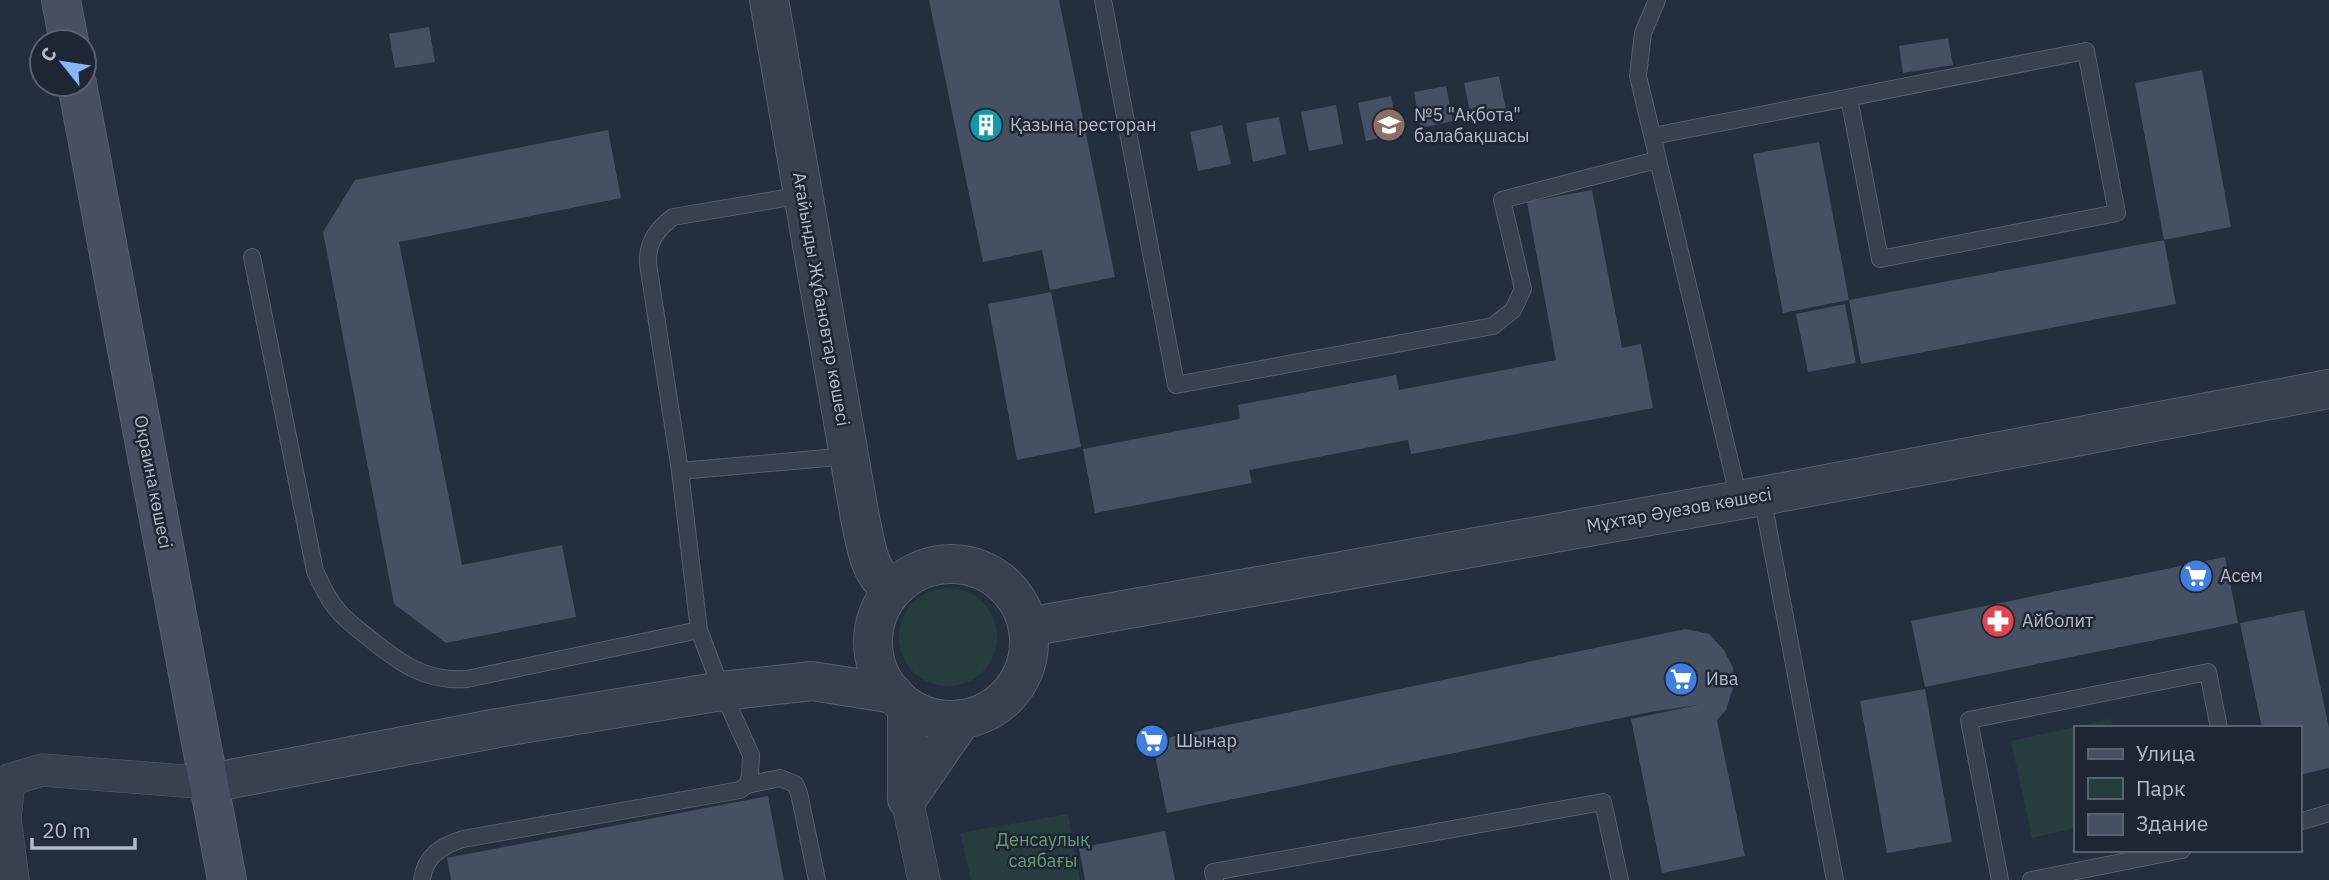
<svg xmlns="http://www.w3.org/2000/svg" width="2329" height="880" font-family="'IBM Plex Sans',sans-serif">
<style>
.green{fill:#263c3f}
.building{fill:#455162}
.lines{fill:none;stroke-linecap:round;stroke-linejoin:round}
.service-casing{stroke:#565f6c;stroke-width:18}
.minor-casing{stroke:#565f6c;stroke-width:33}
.tertiary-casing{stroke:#565f6c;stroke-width:40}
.secondary-casing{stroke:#565f6c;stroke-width:40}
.service{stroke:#38414e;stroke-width:16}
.minor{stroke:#38414e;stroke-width:32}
.tertiary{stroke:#38414e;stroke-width:38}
.secondary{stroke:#465061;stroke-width:38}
.labels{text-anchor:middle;stroke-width:5;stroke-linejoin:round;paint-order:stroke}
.poi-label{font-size:18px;fill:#b4bcc9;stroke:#1d2633;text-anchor:start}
.street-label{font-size:18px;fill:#b4bcc9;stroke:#1d2633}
.park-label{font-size:18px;fill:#6b9a76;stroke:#1d2633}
</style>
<rect width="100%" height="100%" fill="#242f3e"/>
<g class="green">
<circle cx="948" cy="637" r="49"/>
<path d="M 2111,719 L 2113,728 L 2075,728 L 2075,828 L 2032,838 L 2011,741 Z"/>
<path d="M 1068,814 L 1080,880 L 971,880 L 960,833 Z"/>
</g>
<g class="building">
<path d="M 929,0 L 1059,0 L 1115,277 L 1050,290 L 1042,250 L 983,262 Z"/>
<path d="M 429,27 L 435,62 L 395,68 L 389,34 Z"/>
<path d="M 1948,38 L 1953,65 L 1903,73 L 1899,46 Z"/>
<path d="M 2202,70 L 2231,227 L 2164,240 L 2135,83 Z"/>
<path d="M 1499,76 L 1507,114 L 1472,121 L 1464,83 Z"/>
<path d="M 1446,86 L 1453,121 L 1421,128 L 1414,92 Z"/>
<path d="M 1391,96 L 1398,134 L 1366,141 L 1358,103 Z"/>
<path d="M 1336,105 L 1343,144 L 1309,151 L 1301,112 Z"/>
<path d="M 1279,117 L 1286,154 L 1253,162 L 1246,123 Z"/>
<path d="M 1222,125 L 1231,164 L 1198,171 L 1190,132 Z"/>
<path d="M 608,130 L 621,198 L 399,242 L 462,565 L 562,545 L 576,617 L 446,643 L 394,604 L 323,232 L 355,180 Z"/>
<path d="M 1819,142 L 1849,300 L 2164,240 L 2176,304 L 1861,364 L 1849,300 L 1783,313 L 1753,154 Z"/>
<path d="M 1592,190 L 1622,348 L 1641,344 L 1653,408 L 1411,454 L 1408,440 L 1249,470 L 1252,483 L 1095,513 L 1083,449 L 1240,419 L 1238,405 L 1396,375 L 1399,390 L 1556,360 L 1527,202 Z"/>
<path d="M 1051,292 L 1081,447 L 1017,460 L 988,304 Z"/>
<path d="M 1845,304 L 1856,363 L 1808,372 L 1796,314 Z"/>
<path d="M 2225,557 L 2238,623 L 1925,687 L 1911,621 Z"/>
<path d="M 2304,610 L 2329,728 L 2329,768 L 2299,775 L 2299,728 L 2262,728 L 2240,623 Z"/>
<path d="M 1685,629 L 1709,634 L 1724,650 L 1733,668 L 1733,688 L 1726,710 L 1717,720 L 1745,856 L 1662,873 L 1631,719 L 1698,705 L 1650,712 L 1167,813 L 1152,741 Z"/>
<path d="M 1925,689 L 1952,842 L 1887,853 L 1860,701 Z"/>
<path d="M 768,796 L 784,880 L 451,880 L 447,858 Z"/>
<path d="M 1165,831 L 1175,880 L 1085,880 L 1079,848 Z"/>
</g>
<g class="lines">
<defs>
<g id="service">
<path d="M 1103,0 L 1176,385 L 1493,326 L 1513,310 L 1523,289 L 1502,200 L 1657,160"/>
<path d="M 1657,0 L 1643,33 L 1638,76 L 1739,499"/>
<path d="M 1653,136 L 2086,51 L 2117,213 L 1880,259 L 1849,98"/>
<path d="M 252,257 L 315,571 C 322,586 329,601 340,613 C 348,622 359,630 369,638 C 400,663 425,682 467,679 L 699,630"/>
<path d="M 680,471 L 849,456"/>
<path d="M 1762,496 L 1835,880"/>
<path d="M 747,785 L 780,778 L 795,784 L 799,793 L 817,880"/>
<path d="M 2299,822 L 2329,813"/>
<path d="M 422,880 C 425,856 441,846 463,839 L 740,790 L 747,785 L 750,776 L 751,755 L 722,691 L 699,630 L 680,471 L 648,264 C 647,243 656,230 673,217 L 803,195"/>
<path d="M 1215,880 L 1213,872 L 1603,802 L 1620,880"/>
<path d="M 2000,880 L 1969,720 L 2208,672 L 2219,728"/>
<path d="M 2031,880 L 2182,850"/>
</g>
<g id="minor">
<path d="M 907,799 L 924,880"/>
<path d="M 13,880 L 5,819 L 9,780 L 42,770 L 210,783"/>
</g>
<g id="tertiary">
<path d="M 769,0 L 860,518 C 867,548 867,569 891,590"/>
<circle cx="951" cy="642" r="78"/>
<path d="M 1028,627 L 1762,496 L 2329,389"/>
<path d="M 907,708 L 907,799 L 962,719"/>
<path d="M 210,783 L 498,728 L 722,691 L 812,681 L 894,694"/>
</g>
<g id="secondary">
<path d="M 61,0 L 69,42"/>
<path d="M 77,84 L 227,880"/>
</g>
</defs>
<use href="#service" class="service-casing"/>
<use href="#minor" class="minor-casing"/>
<use href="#tertiary" class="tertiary-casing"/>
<use href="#secondary" class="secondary-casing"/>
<use href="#service" class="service"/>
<use href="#minor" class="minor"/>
<use href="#tertiary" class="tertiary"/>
<use href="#secondary" class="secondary"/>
</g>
<defs>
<symbol id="building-disc" viewBox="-11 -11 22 22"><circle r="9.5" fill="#0f9aa8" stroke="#1d2633"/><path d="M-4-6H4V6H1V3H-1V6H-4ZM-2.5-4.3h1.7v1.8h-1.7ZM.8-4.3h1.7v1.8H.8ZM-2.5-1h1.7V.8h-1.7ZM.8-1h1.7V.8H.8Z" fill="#fff"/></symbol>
<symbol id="school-disc" viewBox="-11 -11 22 22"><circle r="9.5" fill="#8d6e63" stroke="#1d2633"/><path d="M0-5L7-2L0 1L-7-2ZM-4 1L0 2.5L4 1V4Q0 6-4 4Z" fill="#fff"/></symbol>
<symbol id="supermarket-disc" viewBox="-11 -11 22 22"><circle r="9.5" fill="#3f7fe0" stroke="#1d2633"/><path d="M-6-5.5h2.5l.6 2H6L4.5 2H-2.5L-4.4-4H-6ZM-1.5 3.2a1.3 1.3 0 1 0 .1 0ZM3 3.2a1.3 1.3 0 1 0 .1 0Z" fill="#fff"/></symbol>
<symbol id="pharmacy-disc" viewBox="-11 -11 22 22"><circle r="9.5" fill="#e0444e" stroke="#1d2633"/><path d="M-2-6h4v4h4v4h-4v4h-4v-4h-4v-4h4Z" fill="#fff"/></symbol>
</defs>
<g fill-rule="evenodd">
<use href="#building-disc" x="967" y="106" width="38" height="38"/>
<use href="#school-disc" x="1370" y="106" width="38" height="38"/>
<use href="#supermarket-disc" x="2177" y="557" width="38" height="38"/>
<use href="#pharmacy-disc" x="1979" y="602" width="38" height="38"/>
<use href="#supermarket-disc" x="1662" y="660" width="38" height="38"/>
<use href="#supermarket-disc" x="1133" y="722" width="38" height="38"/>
</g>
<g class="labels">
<g class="poi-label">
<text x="1414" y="121">№5 "Ақбота"<tspan x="1414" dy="21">балабақшасы</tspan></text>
<text x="1010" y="131">Қазына ресторан</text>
<text x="2220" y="582">Асем</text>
<text x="2022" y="627">Айболит</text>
<text x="1706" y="685">Ива</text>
<text x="1176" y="747">Шынар</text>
</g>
<g class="street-label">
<text transform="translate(821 299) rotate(80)" y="6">Ағайынды Жұбановтар көшесі</text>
<text transform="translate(153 482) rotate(79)" y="6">Окраина көшесі</text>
<text transform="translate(1679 510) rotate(-10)" y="6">Мұхтар Әуезов көшесі</text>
</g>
<g class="park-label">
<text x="1043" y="846">Денсаулық<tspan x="1043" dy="21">саябағы</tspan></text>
</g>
</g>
<rect x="2074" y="726" width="228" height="126" fill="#1d2633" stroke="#59626f" stroke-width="2"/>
<rect x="2088" y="749" width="35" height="10" fill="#465061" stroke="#59626f" stroke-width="2"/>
<text x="2136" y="761" font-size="21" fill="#b4bcc9">Улица</text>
<rect x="2088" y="778" width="35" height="21" fill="#263c3f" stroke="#59626f" stroke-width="2"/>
<text x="2136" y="796" font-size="21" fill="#b4bcc9">Парк</text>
<rect x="2088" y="814" width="35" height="21" fill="#455162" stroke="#59626f" stroke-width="2"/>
<text x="2136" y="831" font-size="21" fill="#b4bcc9">Здание</text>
<g transform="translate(63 63) rotate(300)"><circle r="33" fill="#1d2633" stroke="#59626f" stroke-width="2"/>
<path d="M0-5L12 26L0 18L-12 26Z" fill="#8ab4f8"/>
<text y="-10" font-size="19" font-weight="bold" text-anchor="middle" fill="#b4bcc9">С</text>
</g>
<path d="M32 838v10h103v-10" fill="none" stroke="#b4bcc9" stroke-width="3.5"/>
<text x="42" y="838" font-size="21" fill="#b4bcc9" stroke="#1d2633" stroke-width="5" paint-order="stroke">20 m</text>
</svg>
